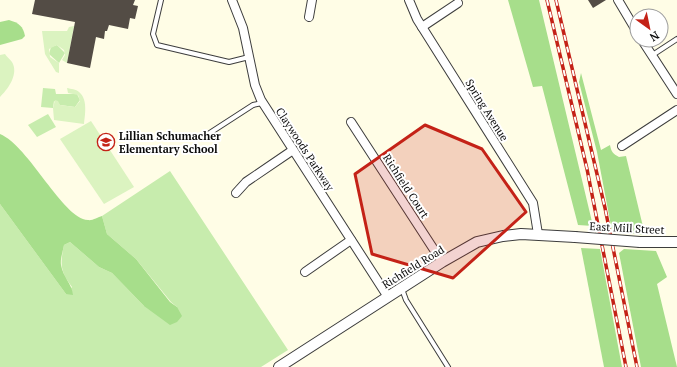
<svg xmlns="http://www.w3.org/2000/svg" width="677" height="367" font-family="'PT Serif',serif">
<style>
.green{fill:#c7ecad}
.forest{fill:#a7de8b}
.pitch{fill:#dbf3c0}
.building{fill:#534c45}
.lines{fill:none;stroke-linecap:round;stroke-linejoin:round}
.service-casing{stroke:#3d3d3d;stroke-width:6}
.minor-casing{stroke:#3d3d3d;stroke-width:10}
.tertiary-casing{stroke:#3d3d3d;stroke-width:12}
.service{stroke:#fff;stroke-width:4}
.minor{stroke:#fff;stroke-width:8}
.tertiary{stroke:#fff;stroke-width:10}
.rail-casing{stroke:#c42217;stroke-width:3.5}
.rail{stroke:#fff;stroke-width:2;stroke-dasharray:6;stroke-linecap:butt}
.tertiary-bridge-casing{stroke:#3d3d3d;stroke-width:12;stroke-linecap:butt}
.tertiary-bridge{stroke:#fff;stroke-width:10}
.marked{fill:#c42217;fill-opacity:0.2;stroke:#c42217;stroke-width:3;stroke-linejoin:round}
.labels{text-anchor:middle;stroke-width:4;stroke-linejoin:round;paint-order:stroke}
.street-label{font-size:11px;fill:#0a0a0a;stroke:#fff}
.poi-label{font-size:11px;font-weight:bold;fill:#0a0a0a;stroke:#fff;text-anchor:start}
</style>
<rect width="100%" height="100%" fill="#fffde6"/>
<g class="green">
<path d="M 57,45 L 65,53 L 59,63 L 49,54 L 51,47 Z"/>
<path d="M 43,88 L 55,89 L 56,94 L 77,94 L 80,100 L 75,107 L 60,105 L 54,101 L 53,108 L 41,107 Z"/>
<path d="M 48,114 L 56,127 L 37,137 L 28,125 Z"/>
<path d="M 170,171 L 288,350 L 261,367 L 0,367 L 0,204 L 66,294 L 72,287 C 60,271 60,264 64,245 L 70,242 L 99,267 L 112,273 L 144,306 L 177,307 L 171,302 L 136,259 L 107,234 L 102,216 Z"/>
</g>
<g class="forest">
<path d="M 508,0 L 539,0 L 593,226 L 578,225 L 542,86 L 533,87 Z"/>
<path d="M 9,20 C 19,23 23,26 25,36 L 22,39 L 0,45 L 0,22 Z"/>
<path d="M 581,73 L 601,150 L 610,145 C 611,151 613,154 619,157 L 626,156 L 645,235 L 612,231 L 597,152 L 579,82 Z"/>
<path d="M 0,134 C 29,146 63,219 88,220 C 92,221 98,217 102,216 L 107,234 L 136,259 L 170,302 L 177,307 L 182,316 L 177,322 L 170,325 L 144,306 L 112,273 L 99,267 L 70,242 L 64,245 C 63,251 60,259 61,265 C 63,277 72,284 73,295 L 66,294 L 0,204 Z"/>
<path d="M 581,248 L 600,249 L 622,367 L 604,367 Z"/>
<path d="M 624,249 L 656,251 L 667,277 L 657,284 L 677,367 L 641,367 L 619,253 Z"/>
</g>
<g class="pitch">
<path d="M 74,26 L 67,63 L 62,60 L 65,55 L 64,50 L 57,45 L 49,49 L 50,57 L 59,63 L 59,73 L 56,72 L 45,54 L 42,31 L 67,31 L 69,27 Z"/>
<path d="M 5,54 C 7,57 12,61 13,64 C 18,76 7,90 0,97 L 0,55 Z"/>
<path d="M 67,88 C 71,89 76,89 79,92 C 88,99 85,115 84,124 L 54,120 L 53,108 L 55,100 L 58,101 L 60,105 L 75,107 L 80,101 L 78,95 L 68,93 Z"/>
<path d="M 91,121 L 134,187 L 104,204 L 60,139 Z"/>
</g>
<g class="building">
<path d="M 35,0 L 135,0 L 133,5 L 138,6 L 135,19 L 130,18 L 128,29 L 109,25 L 107,31 L 105,31 L 104,39 L 96,37 L 90,68 L 67,63 L 75,22 L 32,14 Z"/>
<path d="M 588,0 L 606,0 L 593,8 Z"/>
</g>
<g class="lines">
<defs>
<g id="service">
<path d="M 161,0 L 153,34 L 157,45 L 229,62 L 249,57"/>
<path d="M 651,56 L 677,39"/>
<path d="M 202,138 L 253,105 L 262,103"/>
<path d="M 402,289 L 406,300 L 448,367"/>
</g>
<g id="minor">
<path d="M 232,0 L 243,28 L 255,85 L 261,100 L 388,297"/>
<path d="M 409,0 L 417,19 L 533,203 L 538,234"/>
<path d="M 618,0 L 637,32"/>
<path d="M 309,17 L 312,0"/>
<path d="M 422,27 L 458,3"/>
<path d="M 642,40 L 677,94"/>
<path d="M 351,122 L 442,262"/>
<path d="M 622,146 L 677,110"/>
<path d="M 236,193 L 246,182 L 293,150"/>
<path d="M 305,272 L 351,240"/>
</g>
<g id="tertiary">
<path d="M 640,242 L 677,242"/>
<path d="M 279,367 L 442,262 L 477,242 L 503,236 L 521,234 L 575,237"/>
</g>
</defs>
<use href="#service" class="service-casing"/>
<use href="#minor" class="minor-casing"/>
<use href="#tertiary" class="tertiary-casing"/>
<use href="#service" class="service"/>
<use href="#minor" class="minor"/>
<use href="#tertiary" class="tertiary"/>
<defs>
<g id="rail">
<path d="M 547,0 L 587,169 L 626,367"/>
<path d="M 556,0 L 605,208 L 637,367"/>
</g>
</defs>
<use href="#rail" class="rail-casing"/>
<use href="#rail" class="rail"/>
<defs>
<path id="tertiary-bridge" d="M 575,237 L 640,242"/>
</defs>
<use href="#tertiary-bridge" class="tertiary-bridge-casing"/>
<use href="#tertiary-bridge" class="tertiary-bridge"/>
</g>
<path class="marked" d="M 425,125 L 482,149 L 526,212 L 453,278 L 372,254 L 355,174 Z"/>
<defs>
<symbol id="school-ring" viewBox="-11 -11 22 22"><circle r="9.5" fill="#fff" stroke="#c42217" stroke-width="1.5"/><path d="M0-5L7-2L0 1L-7-2ZM-4 1L0 2.5L4 1V4Q0 6-4 4Z" fill="#c42217"/></symbol>
</defs>
<g fill-rule="evenodd">
<use href="#school-ring" x="96" y="132" width="20" height="20"/>
</g>
<g class="labels">
<g class="street-label">
<text transform="translate(487 110) rotate(58)" y="4">Spring Avenue</text>
<text transform="translate(305 149) rotate(57)" y="4">Claywoods Parkway</text>
<text transform="translate(406 186) rotate(57)" y="4">Richfield Court</text>
<text transform="translate(627 228) rotate(3)" y="4">East Mill Street</text>
<text transform="translate(413 267) rotate(-32)" y="4">Richfield Road</text>
</g>
<g class="poi-label">
<text x="119" y="140">Lillian Schumacher<tspan x="119" dy="13">Elementary School</tspan></text>
</g>
</g>
<g transform="translate(649 28) rotate(147)"><circle r="19" fill="#ffffff" stroke="#9d9d9d"/>
<path d="M0-3L7 15L0 10L-7 15Z" fill="#c42217"/>
<text y="-6" font-size="11" font-weight="bold" text-anchor="middle" fill="#0a0a0a">N</text>
</g>
</svg>
